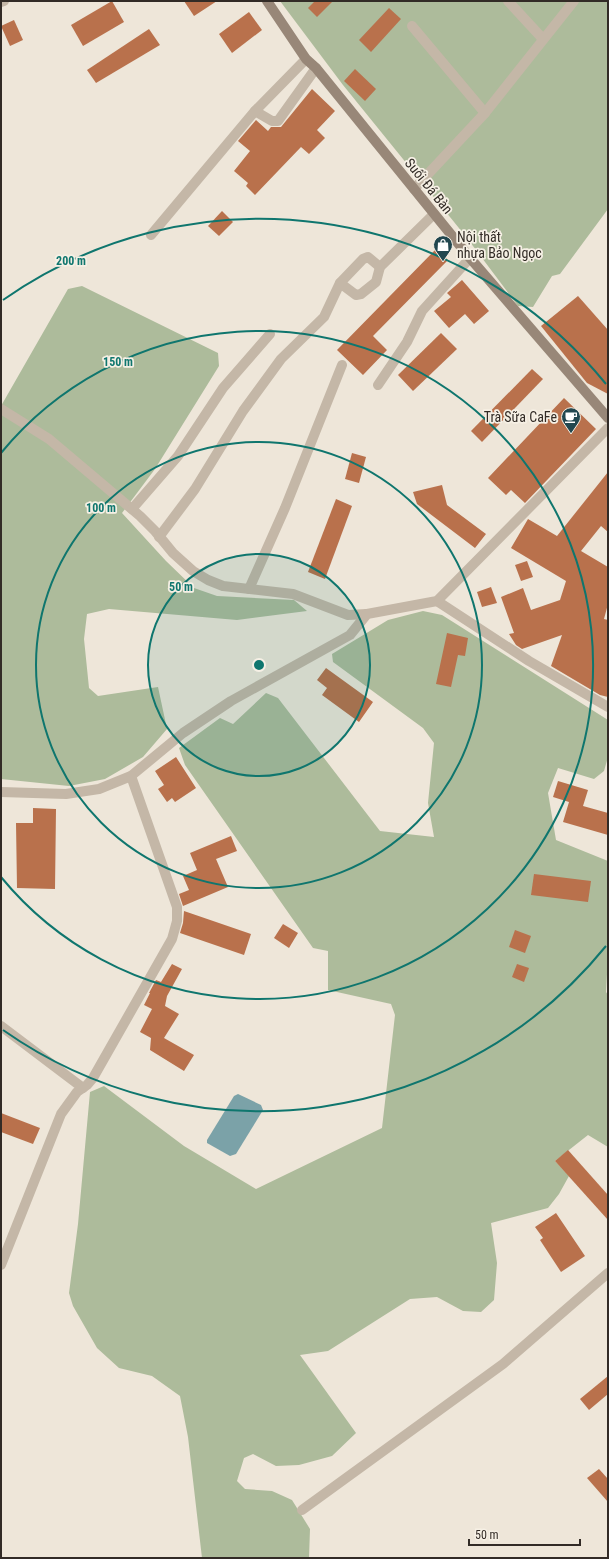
<svg xmlns="http://www.w3.org/2000/svg" width="609" height="1559" font-family="'Roboto Condensed',sans-serif">
<style>
.green{fill:#adbb9b}
.water{fill:#7ba2a8}
.building{fill:#b9714c}
.lines{fill:none;stroke-linecap:round;stroke-linejoin:round}
.street{stroke:#c4b7a7;stroke-width:10}
.secondary{stroke:#988778;stroke-width:10}
.ring{fill:none;stroke:#0f766e;stroke-width:2}
.labels{text-anchor:middle;stroke-width:3.5;stroke-linejoin:round;paint-order:stroke}
.street-label{font-size:14px;fill:#322b26;stroke:#f6f0e5}
.poi-label{font-size:14px;fill:#322b26;stroke:#f6f0e5;text-anchor:start}
.centre{fill:#0f766e;stroke:#f6f0e5;stroke-width:2}
.ring-label{font-size:12px;text-anchor:middle;font-weight:bold;fill:#0f766e;stroke:#f6f0e5;stroke-width:3.5;stroke-linejoin:round;paint-order:stroke}
</style>
<rect width="100%" height="100%" fill="#eee6d9"/>
<g class="green">
<path d="M 280,1 L 608,1 L 608,209 L 560,274 L 552,276 L 533,307 L 518,306 L 467,238 L 343,85 Z"/>
<path d="M 82,286 L 218,353 L 219,366 L 155,469 L 122,513 L 166,561 L 194,588 L 217,596 L 294,600 L 307,611 L 237,620 L 109,609 L 87,614 L 84,639 L 89,688 L 98,696 L 158,687 L 167,729 L 143,757 L 105,779 L 69,786 L 1,779 L 1,406 L 68,289 Z"/>
<path d="M 423,611 L 442,615 L 608,720 L 608,757 L 604,771 L 594,779 L 558,768 L 548,793 L 556,840 L 608,861 L 608,956 L 606,992 L 608,995 L 608,1147 L 588,1135 L 555,1161 L 569,1176 L 559,1194 L 548,1208 L 491,1223 L 497,1263 L 494,1300 L 481,1312 L 463,1311 L 437,1297 L 410,1299 L 328,1351 L 300,1355 L 356,1433 L 332,1456 L 299,1465 L 276,1466 L 253,1454 L 244,1458 L 237,1481 L 245,1489 L 272,1491 L 292,1500 L 310,1529 L 309,1558 L 202,1558 L 188,1437 L 180,1396 L 152,1376 L 119,1368 L 97,1348 L 73,1306 L 69,1293 L 78,1224 L 90,1092 L 104,1086 L 184,1146 L 256,1189 L 382,1128 L 395,1015 L 391,1004 L 328,990 L 328,951 L 313,948 L 185,765 L 179,748 L 220,718 L 233,724 L 266,693 L 278,698 L 380,831 L 434,837 L 428,803 L 434,743 L 423,728 L 333,662 L 332,654 L 388,620 Z"/>
</g>
<path class="water" d="M 238,1094 L 261,1105 L 263,1110 L 236,1154 L 230,1156 L 207,1143 L 207,1140 L 234,1096 Z"/>
<g class="building">
<path d="M 112,1 L 124,22 L 83,46 L 71,25 Z"/>
<path d="M 184,1 L 217,1 L 194,16 Z"/>
<path d="M 315,1 L 333,1 L 317,17 L 308,8 Z"/>
<path d="M 389,8 L 401,19 L 371,52 L 359,40 Z"/>
<path d="M 249,12 L 262,30 L 232,53 L 219,34 Z"/>
<path d="M 14,20 L 23,40 L 10,46 L 1,26 Z"/>
<path d="M 149,29 L 160,45 L 96,83 L 87,70 Z"/>
<path d="M 355,69 L 376,89 L 365,101 L 344,81 Z"/>
<path d="M 312,89 L 335,111 L 317,130 L 325,138 L 309,154 L 301,147 L 255,195 L 246,186 L 248,183 L 234,171 L 250,151 L 238,141 L 256,120 L 268,131 L 271,127 L 281,127 Z"/>
<path d="M 222,211 L 233,222 L 219,236 L 208,226 Z"/>
<path d="M 436,249 L 448,260 L 373,336 L 387,350 L 363,375 L 337,350 Z"/>
<path d="M 462,280 L 489,311 L 474,324 L 465,314 L 449,328 L 434,311 L 451,297 L 447,293 Z"/>
<path d="M 578,296 L 608,330 L 608,394 L 587,383 L 541,326 Z"/>
<path d="M 441,333 L 457,349 L 413,391 L 398,375 Z"/>
<path d="M 532,369 L 543,379 L 482,442 L 471,431 Z"/>
<path d="M 564,398 L 596,429 L 525,503 L 511,490 L 506,495 L 488,478 Z"/>
<path d="M 352,453 L 366,457 L 359,483 L 345,479 Z"/>
<path d="M 608,472 L 608,532 L 601,526 L 581,551 L 608,567 L 608,604 L 604,619 L 608,620 L 608,697 L 600,695 L 551,666 L 562,635 L 522,649 L 516,645 L 509,634 L 514,633 L 501,597 L 523,588 L 531,610 L 560,600 L 566,581 L 511,548 L 528,519 L 557,536 Z"/>
<path d="M 442,485 L 447,505 L 486,534 L 475,548 L 417,504 L 413,492 Z"/>
<path d="M 336,499 L 352,506 L 325,579 L 308,572 Z"/>
<path d="M 527,561 L 533,577 L 521,581 L 515,565 Z"/>
<path d="M 491,587 L 497,603 L 482,607 L 477,592 Z"/>
<path d="M 447,633 L 468,638 L 465,656 L 458,655 L 451,687 L 436,684 Z"/>
<path d="M 326,668 L 373,702 L 359,722 L 322,695 L 327,688 L 317,680 Z"/>
<path d="M 176,757 L 196,788 L 175,802 L 172,798 L 167,802 L 158,789 L 164,785 L 155,771 Z"/>
<path d="M 558,781 L 588,790 L 583,806 L 608,813 L 608,835 L 563,822 L 569,802 L 553,797 Z"/>
<path d="M 33,808 L 56,809 L 55,889 L 17,888 L 16,823 L 33,823 Z"/>
<path d="M 231,836 L 237,851 L 216,859 L 228,887 L 183,906 L 179,894 L 189,890 L 183,876 L 197,870 L 190,853 Z"/>
<path d="M 534,874 L 591,881 L 588,902 L 531,895 Z"/>
<path d="M 184,911 L 251,934 L 244,955 L 180,933 L 183,923 Z"/>
<path d="M 283,924 L 298,933 L 289,948 L 274,938 Z"/>
<path d="M 515,930 L 531,936 L 525,953 L 509,947 Z"/>
<path d="M 172,964 L 182,969 L 167,996 L 165,1006 L 179,1014 L 164,1038 L 194,1055 L 184,1071 L 150,1050 L 151,1038 L 140,1032 L 152,1009 L 144,1005 L 150,993 L 149,993 L 156,980 L 161,982 Z"/>
<path d="M 517,964 L 529,968 L 524,982 L 512,977 Z"/>
<path d="M 1,1113 L 40,1128 L 33,1144 L 1,1132 Z"/>
<path d="M 568,1150 L 608,1195 L 608,1220 L 555,1161 Z"/>
<path d="M 556,1213 L 585,1256 L 561,1272 L 540,1240 L 543,1238 L 535,1227 Z"/>
<path d="M 608,1376 L 608,1394 L 589,1410 L 580,1399 Z"/>
<path d="M 599,1469 L 608,1479 L 608,1502 L 587,1478 Z"/>
</g>
<g class="lines">
<g class="street">
<path d="M 508,1 L 543,39"/>
<path d="M 1,2 L 4,1"/>
<path d="M 412,26 L 485,113"/>
<path d="M 255,111 L 272,121 L 278,121 L 316,68"/>
<path d="M 414,189 L 485,113 L 574,1"/>
<path d="M 151,235 L 255,111 L 306,59"/>
<path d="M 340,283 L 356,295 L 361,294 L 376,282 L 380,267 L 434,214"/>
<path d="M 378,385 L 407,342 L 422,311 L 470,258"/>
<path d="M 1,409 L 49,439 L 140,516 L 155,531 L 173,553 L 193,571 L 208,580 L 223,586 L 293,594 L 348,615 L 367,614"/>
<path d="M 132,509 L 178,456 L 223,388 L 270,334"/>
<path d="M 159,537 L 195,489 L 243,411 L 281,359 L 324,317 L 340,283 L 363,259 L 368,257 L 380,267"/>
<path d="M 249,589 L 285,508 L 342,365"/>
<path d="M 437,601 L 529,661 L 608,707"/>
<path d="M 1,792 L 66,794 L 99,789 L 131,776 L 183,733 L 231,701 L 350,635 L 367,614 L 437,601 L 608,428"/>
<path d="M 1,1026 L 83,1088"/>
<path d="M 1,1265 L 61,1114 L 77,1092 L 87,1085 L 93,1078 L 172,939 L 177,921 L 177,907 L 131,776"/>
<path d="M 302,1510 L 503,1364 L 608,1273"/>
</g>
<path class="secondary" d="M 267,1 L 306,59 L 316,68 L 470,258 L 608,418"/>
</g>
<circle cx="259" cy="665" r="111" fill="#0f766e" fill-opacity=".12"/>
<g class="ring">
<circle cx="259" cy="665" r="111"/>
<circle cx="259" cy="665" r="223"/>
<path d="M1 453A334 334 0 1 1 1 877"/>
<path d="M606 946A446 446 0 0 1 3 1030M3 300A446 446 0 0 1 606 384"/>
</g>
<defs>
<symbol id="shop-pin" viewBox="-11 -11 22 30"><path d="M0 17L-7.5 6A9.5 9.5 0 1 1 7.5 6Z" fill="#21474f" stroke="#f6f0e5"/><path d="M-5-2.5h2.3a2.7 3.5 0 0 1 5.4 0H5L5.5 6h-11ZM-1.5-2.5h3a1.5 2.3 0 0 0-3 0Z" fill="#fff"/></symbol>
<symbol id="cafe-pin" viewBox="-11 -11 22 30"><path d="M0 17L-7.5 6A9.5 9.5 0 1 1 7.5 6Z" fill="#21474f" stroke="#f6f0e5"/><path d="M-5.5-4.5H6V0H3Q3 3.5 0 3.5H-2.5Q-5.5 3.5-5.5 0ZM3-3.2v2h1.7v-2ZM-6 4.5H4V6H-6Z" fill="#fff"/></symbol>
</defs>
<g fill-rule="evenodd">
<use href="#shop-pin" x="432" y="234" width="22" height="30"/>
<use href="#cafe-pin" x="560" y="406" width="22" height="30"/>
</g>
<g class="labels">
<g class="street-label">
<text transform="translate(429 186) rotate(51)" y="5">Suối Đá Bàn</text>
</g>
<g class="poi-label">
<text x="457" y="242">Nội thất<tspan x="457" dy="16">nhựa Bảo Ngọc</tspan></text>
<text x="557" y="422" text-anchor="end">Trà Sữa CaFe</text>
</g>
</g>
<circle cx="259" cy="665" r="6" class="centre"/>
<g class="ring-label">
<text x="71" y="265">200 m</text>
<text x="118" y="366">150 m</text>
<text x="101" y="512">100 m</text>
<text x="181" y="591">50 m</text>
</g>
<rect width="609" height="1559" fill="none" stroke="#322b26" stroke-width="4"/>
<path d="M469 1539v6h111v-6" fill="none" stroke="#322b26" stroke-width="2"/>
<text x="475" y="1539" font-size="12" fill="#322b26" stroke="#f6f0e5" stroke-width="3" paint-order="stroke">50 m</text>
</svg>
